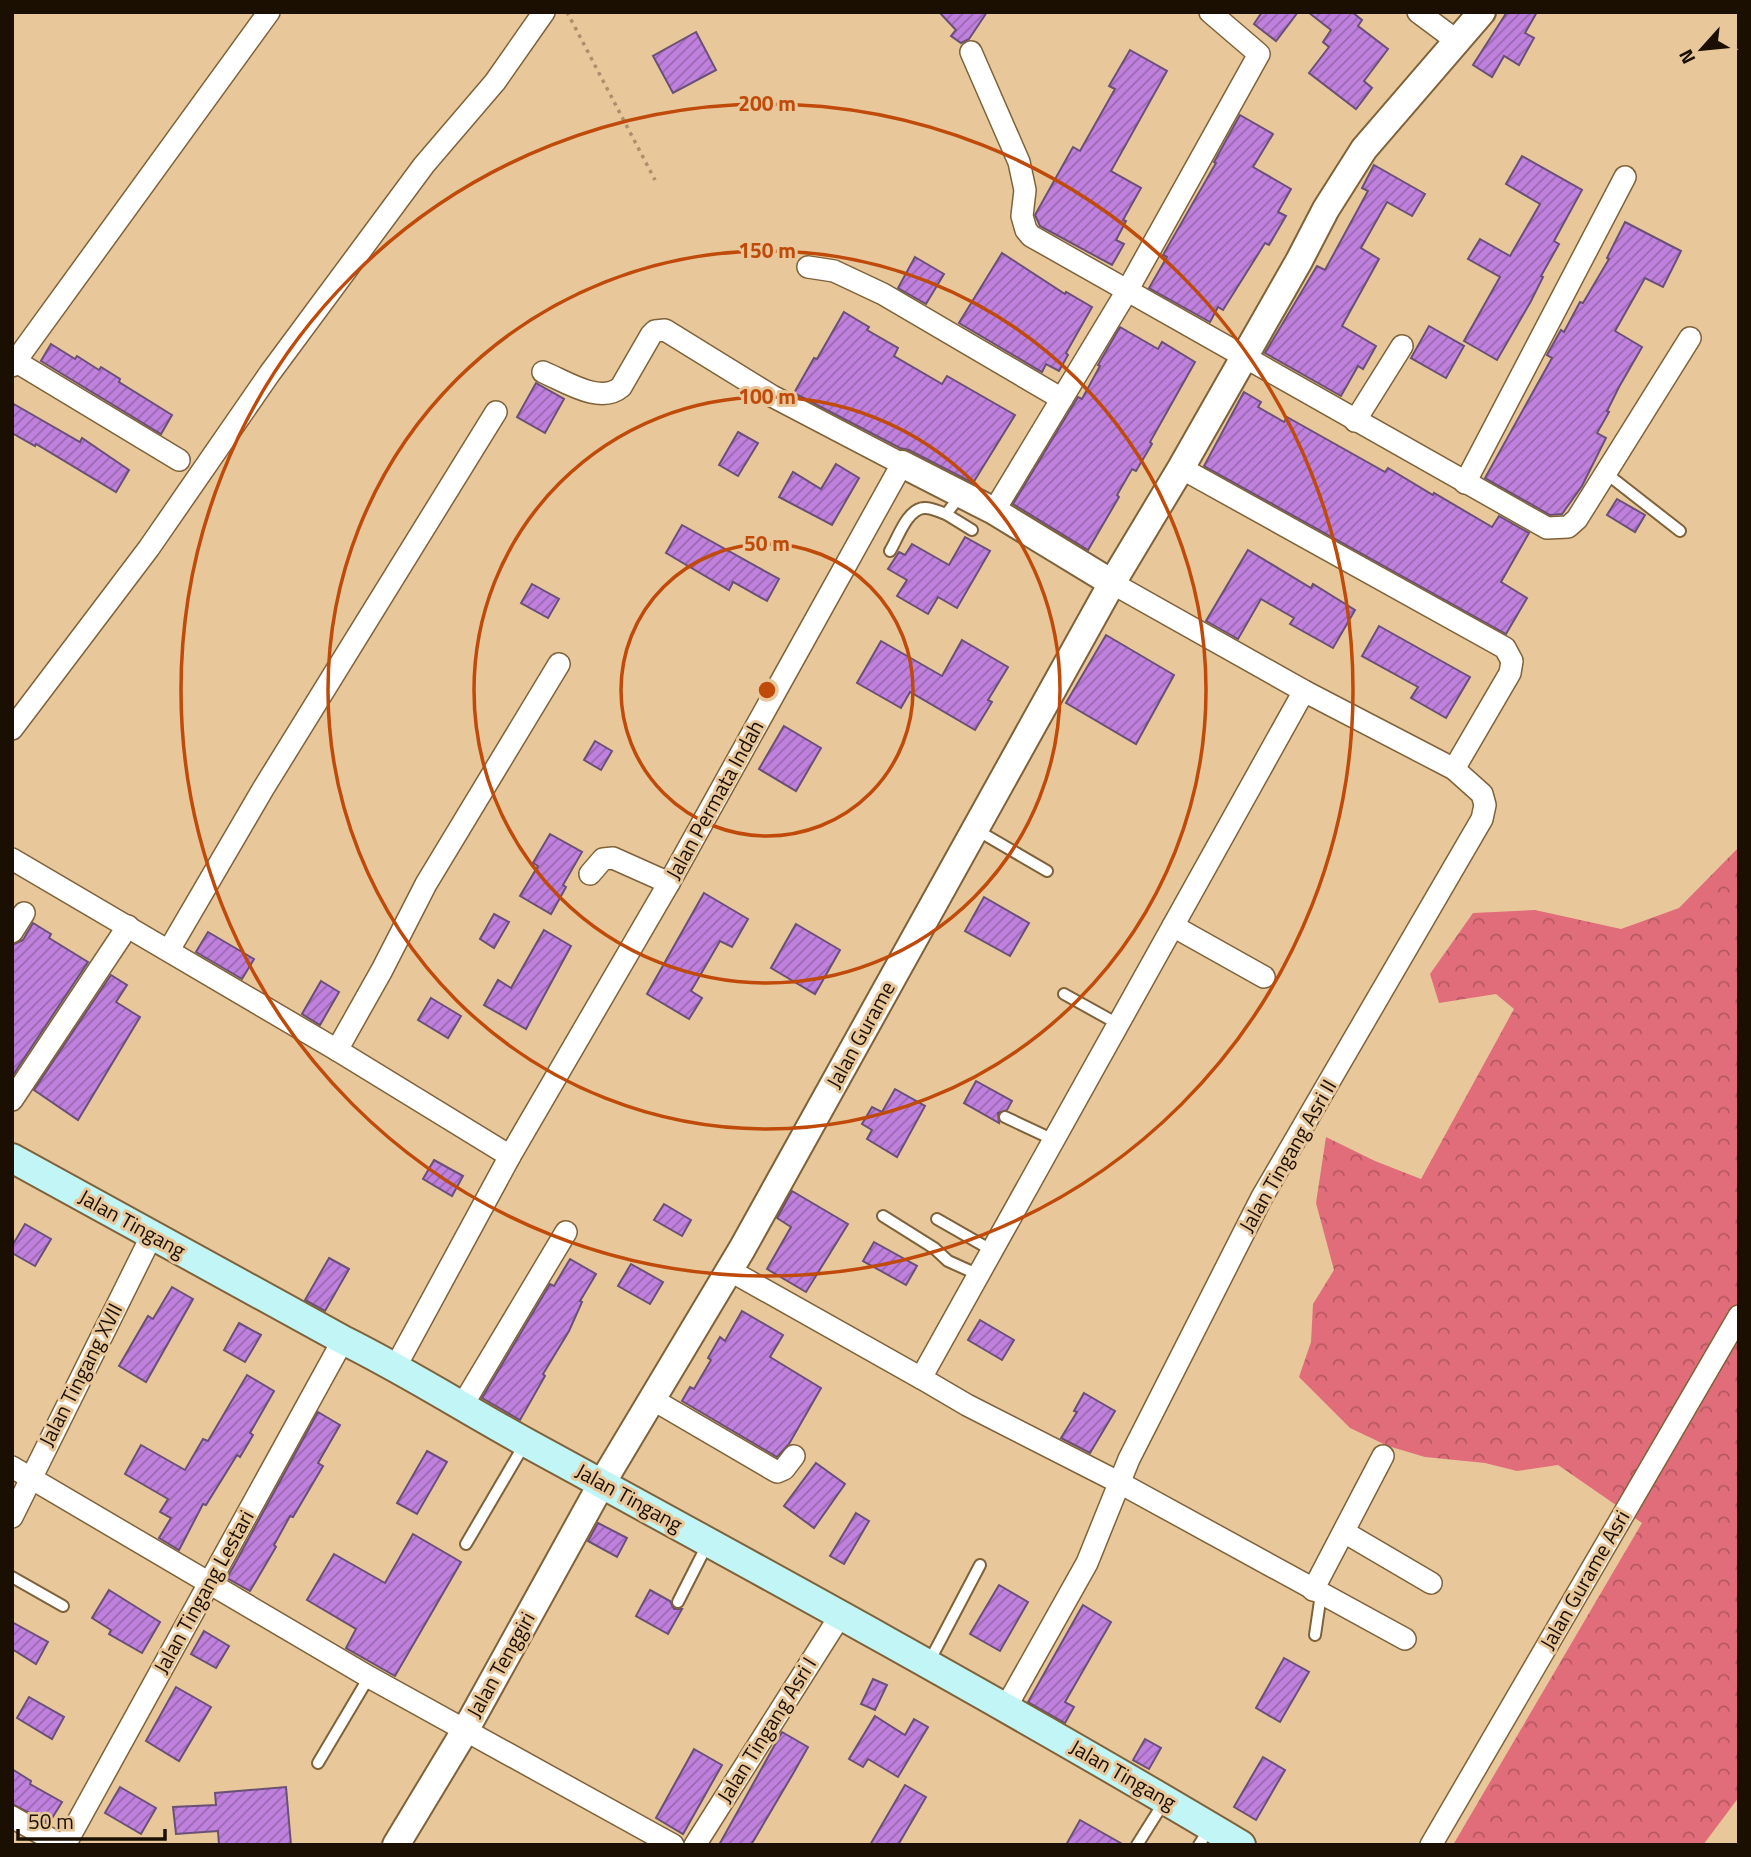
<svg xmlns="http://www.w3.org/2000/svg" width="1751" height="1857" font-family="'Titillium Web',sans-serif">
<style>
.forest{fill:url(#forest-crowns)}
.building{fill:url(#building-hatch);stroke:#6a5077;stroke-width:2}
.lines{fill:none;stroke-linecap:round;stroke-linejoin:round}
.service-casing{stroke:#7f6239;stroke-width:14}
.minor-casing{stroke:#7f6239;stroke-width:24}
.tertiary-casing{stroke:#7f6239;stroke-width:30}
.secondary-casing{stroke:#7f6239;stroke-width:32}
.path{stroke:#aa906d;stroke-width:3.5;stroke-dasharray:3.5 5;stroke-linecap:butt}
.service{stroke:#fff;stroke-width:10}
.minor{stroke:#fff;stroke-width:21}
.tertiary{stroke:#fff;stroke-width:26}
.secondary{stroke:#c2f6f6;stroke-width:28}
.ring{fill:none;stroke:#bf4a0a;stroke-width:3.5}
.labels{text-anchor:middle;stroke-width:6;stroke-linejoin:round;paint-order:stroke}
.street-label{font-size:21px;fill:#1a0f01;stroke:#e8c79b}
.centre{fill:#bf4a0a;stroke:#e8c79b;stroke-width:3.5}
.ring-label{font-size:21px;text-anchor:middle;font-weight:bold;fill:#bf4a0a;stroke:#e8c79b;stroke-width:6;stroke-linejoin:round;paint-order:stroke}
</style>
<defs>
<pattern id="forest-crowns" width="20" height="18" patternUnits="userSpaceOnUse" patternTransform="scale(1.75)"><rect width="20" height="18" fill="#e16d7a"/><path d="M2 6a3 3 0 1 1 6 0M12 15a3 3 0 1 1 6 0" fill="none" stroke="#b65862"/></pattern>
<pattern id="building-hatch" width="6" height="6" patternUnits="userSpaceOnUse" patternTransform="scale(1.75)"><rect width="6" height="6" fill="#bf81dd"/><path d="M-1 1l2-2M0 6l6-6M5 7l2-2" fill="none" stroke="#9a68b1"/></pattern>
</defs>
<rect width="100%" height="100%" fill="#e8c79b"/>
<path class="forest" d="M 1739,847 L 1739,1797 L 1703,1845 L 1453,1845 L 1642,1523 L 1558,1465 L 1517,1471 L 1485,1463 L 1425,1457 L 1388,1446 L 1350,1428 L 1299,1377 L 1311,1342 L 1313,1304 L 1334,1270 L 1316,1203 L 1326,1137 L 1375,1161 L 1421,1179 L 1514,1009 L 1496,994 L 1439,1003 L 1430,974 L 1473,913 L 1535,910 L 1621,929 L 1679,908 Z"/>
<g class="building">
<path d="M 939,12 L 987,12 L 969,39 L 961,43 L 951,36 L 956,30 Z"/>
<path d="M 1262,12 L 1298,12 L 1276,41 L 1254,24 Z"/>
<path d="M 1308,12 L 1352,12 L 1362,20 L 1358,26 L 1388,49 L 1364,81 L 1372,88 L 1356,109 L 1309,73 L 1329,47 L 1323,42 L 1331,30 Z"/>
<path d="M 1507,12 L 1537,12 L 1525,33 L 1534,38 L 1519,65 L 1504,56 L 1492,77 L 1473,65 Z"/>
<path d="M 696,32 L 716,70 L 673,93 L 653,56 Z"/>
<path d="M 1130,50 L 1167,71 L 1111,171 L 1141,188 L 1123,220 L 1126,221 L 1116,240 L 1124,244 L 1112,265 L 1040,226 L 1035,215 L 1073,147 L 1080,151 L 1115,89 L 1109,86 Z"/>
<path d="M 1240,115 L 1273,134 L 1253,167 L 1291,189 L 1278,212 L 1286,216 L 1269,245 L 1265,243 L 1223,310 L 1218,307 L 1210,322 L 1149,288 L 1167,257 L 1163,255 L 1216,163 L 1214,162 Z"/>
<path d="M 1522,156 L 1582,190 L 1554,241 L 1559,244 L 1541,276 L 1543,277 L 1531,301 L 1497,360 L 1464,341 L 1500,277 L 1468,259 L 1480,239 L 1510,256 L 1540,204 L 1506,184 Z"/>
<path d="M 1374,165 L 1425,194 L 1412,216 L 1387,202 L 1361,248 L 1379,259 L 1342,326 L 1376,346 L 1363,369 L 1358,366 L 1341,396 L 1265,353 L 1317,266 L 1325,270 L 1368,191 L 1362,188 Z"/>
<path d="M 1625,222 L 1681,251 L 1663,287 L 1645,278 L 1615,331 L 1642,347 L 1619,387 L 1607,411 L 1609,412 L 1597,433 L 1606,438 L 1582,486 L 1562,514 L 1550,515 L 1485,478 L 1552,358 L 1547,355 L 1548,353 L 1561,330 L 1564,332 L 1580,302 L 1583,303 L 1609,259 L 1607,258 Z"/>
<path d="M 1002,253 L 1065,294 L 1066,292 L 1092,307 L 1066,353 L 1068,355 L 1059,371 L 1046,364 L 1042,372 L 959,323 Z"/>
<path d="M 915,257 L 944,274 L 926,304 L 898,288 Z"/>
<path d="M 844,312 L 869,327 L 867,330 L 898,348 L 894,356 L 942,384 L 947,376 L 1015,415 L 973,483 L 909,450 L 900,448 L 794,393 L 814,358 L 817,359 Z"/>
<path d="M 1429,326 L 1464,346 L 1446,378 L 1411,358 Z"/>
<path d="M 1120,327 L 1158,349 L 1162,342 L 1195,362 L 1150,442 L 1152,444 L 1136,471 L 1132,469 L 1117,495 L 1119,497 L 1088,550 L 1013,504 L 1078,397 L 1082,399 L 1100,366 L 1098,365 Z"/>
<path d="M 51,344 L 75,359 L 77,356 L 99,370 L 101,367 L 120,379 L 119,382 L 172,415 L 161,434 L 41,361 Z"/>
<path d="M 536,383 L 564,399 L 545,433 L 517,417 Z"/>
<path d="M 1244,392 L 1261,402 L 1258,407 L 1284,422 L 1287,417 L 1385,472 L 1388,468 L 1433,495 L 1434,493 L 1492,527 L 1499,516 L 1529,533 L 1501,582 L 1527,598 L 1506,634 L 1204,466 Z"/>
<path d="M 12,403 L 80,442 L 82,438 L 129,470 L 116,492 L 36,444 L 35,446 L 12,433 Z"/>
<path d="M 738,432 L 758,443 L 738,476 L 719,465 Z"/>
<path d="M 836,464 L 859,478 L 832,525 L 779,497 L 793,472 L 821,489 Z"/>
<path d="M 1617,499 L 1645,515 L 1635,532 L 1607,515 Z"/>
<path d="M 682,525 L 779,579 L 767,601 L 733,582 L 729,590 L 666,553 Z"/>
<path d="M 965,537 L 990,551 L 957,608 L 938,597 L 928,614 L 897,596 L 907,580 L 888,569 L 899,552 L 905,555 L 912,544 L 949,565 Z"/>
<path d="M 1248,550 L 1311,588 L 1313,584 L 1355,610 L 1333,648 L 1290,624 L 1294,618 L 1261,599 L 1238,639 L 1206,621 Z"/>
<path d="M 532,584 L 559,599 L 548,618 L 521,603 Z"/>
<path d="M 1379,626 L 1470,677 L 1446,718 L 1411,698 L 1418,687 L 1362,656 Z"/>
<path d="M 1106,635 L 1174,675 L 1136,744 L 1066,703 Z"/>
<path d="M 962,640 L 1008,667 L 988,700 L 992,702 L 975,730 L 910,692 L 901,708 L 857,683 L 881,641 L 942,676 Z"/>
<path d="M 784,726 L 821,748 L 796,791 L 759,769 Z"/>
<path d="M 595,741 L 612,751 L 601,770 L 584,760 Z"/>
<path d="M 550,834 L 582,852 L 563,885 L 566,887 L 551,914 L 520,896 L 538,866 L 533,863 Z"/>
<path d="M 704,893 L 748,919 L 732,947 L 720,941 L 691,991 L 702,998 L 689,1019 L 647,994 Z"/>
<path d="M 984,897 L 1029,923 L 1010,956 L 965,931 Z"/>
<path d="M 494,914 L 509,922 L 494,948 L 480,939 Z"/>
<path d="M 33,923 L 51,934 L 49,938 L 88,962 L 13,1075 L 12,945 L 23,940 Z"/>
<path d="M 796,924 L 840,950 L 815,994 L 771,968 Z"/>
<path d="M 544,930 L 571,946 L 526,1029 L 484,1005 L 498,980 L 511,988 Z"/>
<path d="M 208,932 L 254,959 L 242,979 L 196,952 Z"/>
<path d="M 111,975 L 127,985 L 116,1002 L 140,1017 L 78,1120 L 34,1090 Z"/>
<path d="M 321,981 L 339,992 L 320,1025 L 302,1014 Z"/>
<path d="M 431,998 L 461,1016 L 448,1038 L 418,1020 Z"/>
<path d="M 976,1081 L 1012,1101 L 1007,1110 L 998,1113 L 999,1123 L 964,1103 Z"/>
<path d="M 895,1089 L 925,1106 L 897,1157 L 867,1139 L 872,1130 L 862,1124 L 872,1107 L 882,1112 Z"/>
<path d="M 434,1160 L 463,1176 L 452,1196 L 423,1179 Z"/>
<path d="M 792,1191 L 848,1224 L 806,1292 L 767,1269 L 791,1227 L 777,1218 Z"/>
<path d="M 664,1204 L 691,1220 L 682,1236 L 654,1220 Z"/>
<path d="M 25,1224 L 51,1239 L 35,1266 L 12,1253 L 12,1246 Z"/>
<path d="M 874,1242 L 917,1266 L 906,1285 L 863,1261 Z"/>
<path d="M 329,1258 L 349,1269 L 325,1311 L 305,1300 Z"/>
<path d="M 570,1259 L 596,1274 L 580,1301 L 582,1302 L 569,1331 L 543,1374 L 545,1376 L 520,1420 L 482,1398 L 550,1284 L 554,1286 Z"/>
<path d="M 631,1264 L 663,1282 L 650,1304 L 618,1286 Z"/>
<path d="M 172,1287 L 193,1299 L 146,1382 L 119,1366 L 148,1316 L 153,1319 Z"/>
<path d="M 742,1311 L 783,1335 L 770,1357 L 821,1388 L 789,1444 L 777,1457 L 682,1401 L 690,1387 L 694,1389 L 711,1360 L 708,1358 L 720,1337 L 725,1341 Z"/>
<path d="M 980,1320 L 1014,1340 L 1002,1360 L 968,1340 Z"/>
<path d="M 239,1323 L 261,1335 L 245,1362 L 224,1350 Z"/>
<path d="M 247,1375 L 274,1391 L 250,1433 L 253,1435 L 240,1457 L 237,1455 L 206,1505 L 203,1504 L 179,1550 L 159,1538 L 171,1518 L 160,1512 L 168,1499 L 125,1474 L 141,1445 L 185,1470 L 203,1439 L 208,1441 Z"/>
<path d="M 1084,1393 L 1115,1411 L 1090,1453 L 1061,1438 L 1077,1412 L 1074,1411 Z"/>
<path d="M 318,1412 L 340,1425 L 318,1463 L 323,1466 L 293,1517 L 290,1516 L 274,1545 L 276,1547 L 250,1591 L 227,1578 Z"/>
<path d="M 427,1451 L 447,1462 L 417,1514 L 397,1503 Z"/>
<path d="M 816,1463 L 845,1484 L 814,1528 L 784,1506 Z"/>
<path d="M 856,1513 L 869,1521 L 844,1564 L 830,1556 Z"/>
<path d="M 598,1523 L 627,1538 L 617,1557 L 588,1541 Z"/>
<path d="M 413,1534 L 461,1562 L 395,1676 L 346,1648 L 356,1629 L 307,1600 L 334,1554 L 385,1583 Z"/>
<path d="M 999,1585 L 1028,1602 L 1000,1651 L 970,1634 Z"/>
<path d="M 109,1590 L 160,1622 L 142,1653 L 109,1634 L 111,1630 L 92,1618 Z"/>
<path d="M 650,1590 L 670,1601 L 674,1609 L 682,1609 L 668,1634 L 636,1616 Z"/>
<path d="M 1083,1605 L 1111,1622 L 1065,1702 L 1074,1707 L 1065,1723 L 1028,1702 Z"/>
<path d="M 12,1622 L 48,1642 L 36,1664 L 12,1649 Z"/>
<path d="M 204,1631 L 229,1646 L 216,1668 L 191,1654 Z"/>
<path d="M 1284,1658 L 1309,1672 L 1280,1722 L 1256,1708 Z"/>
<path d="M 873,1679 L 887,1685 L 875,1710 L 861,1704 Z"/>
<path d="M 176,1687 L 211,1707 L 179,1761 L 146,1741 Z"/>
<path d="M 29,1697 L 64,1717 L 52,1739 L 17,1718 Z"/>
<path d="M 875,1716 L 905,1735 L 914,1719 L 928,1727 L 898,1777 L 868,1759 L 863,1767 L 849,1759 Z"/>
<path d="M 782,1732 L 808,1747 L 794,1772 L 751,1845 L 719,1845 Z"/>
<path d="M 1145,1739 L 1161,1748 L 1149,1769 L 1133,1760 Z"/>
<path d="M 694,1749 L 722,1765 L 683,1834 L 656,1818 Z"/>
<path d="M 1263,1757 L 1285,1770 L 1256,1820 L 1234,1807 Z"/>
<path d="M 12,1769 L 31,1781 L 30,1784 L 62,1802 L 49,1823 L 12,1804 Z"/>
<path d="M 905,1785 L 926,1797 L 898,1845 L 870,1845 Z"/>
<path d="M 120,1787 L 156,1808 L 141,1834 L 105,1813 Z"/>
<path d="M 286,1787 L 291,1845 L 219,1845 L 218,1831 L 176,1834 L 173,1807 L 216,1805 L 215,1793 Z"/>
<path d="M 1080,1820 L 1124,1845 L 1066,1845 Z"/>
</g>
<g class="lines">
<defs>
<g id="service">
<path d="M 1607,474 L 1680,531"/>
<path d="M 946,514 L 972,530"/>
<path d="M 890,551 C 898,538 907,509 924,508 C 931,507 939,512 946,514 L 961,495"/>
<path d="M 975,829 L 1047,871"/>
<path d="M 1064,994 L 1118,1024"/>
<path d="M 1005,1117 L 1054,1140"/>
<path d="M 883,1216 L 934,1248 L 948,1261 L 979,1275"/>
<path d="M 937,1219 L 993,1251"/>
<path d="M 466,1544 L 524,1445"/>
<path d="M 12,1577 L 63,1606"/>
<path d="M 678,1602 L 707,1545"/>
<path d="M 1315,1635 L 1321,1594"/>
<path d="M 929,1662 L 980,1565"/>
<path d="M 318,1763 L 369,1677"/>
<path d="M 1137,1845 L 1164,1802"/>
<path d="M 1199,1845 L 1209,1829"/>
</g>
<g id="minor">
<path d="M 1418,12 L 1457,41"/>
<path d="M 971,52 L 1019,162 L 1025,190 L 1022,216 L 1026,230 L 1031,236 L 1547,528 L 1568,527 L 1577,519 L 1690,338"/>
<path d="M 808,267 L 834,271 L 883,294 L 1062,399"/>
<path d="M 15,361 L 179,460"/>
<path d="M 12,366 L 269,12"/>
<path d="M 1355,421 L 1402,346"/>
<path d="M 1181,468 L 1505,648 L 1512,661 L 1510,673 L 1454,769"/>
<path d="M 1465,483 L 1625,177"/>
<path d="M 994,511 L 1127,291 L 1259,54 L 1210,12"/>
<path d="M 12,729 L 149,548 L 270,373 L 424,165 L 495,82 L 544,12"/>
<path d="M 12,859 L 337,1050 L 510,1156"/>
<path d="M 590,874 L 603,859 L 613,858 L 669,883"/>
<path d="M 1173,926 L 1264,977"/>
<path d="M 12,932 L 24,913"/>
<path d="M 169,950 L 263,789 L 496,412"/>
<path d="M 337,1050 L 382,970 L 426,884 L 559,664"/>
<path d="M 12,1100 L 128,926"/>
<path d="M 729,1270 L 921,1378 L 1304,691"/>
<path d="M 396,1366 L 510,1156 L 669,883 L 902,464 L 772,396 L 665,330 L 655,331 L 651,335 L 621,387 C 600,405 565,381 543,372"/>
<path d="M 921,1378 L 967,1405 L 1120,1483 L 1405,1639"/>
<path d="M 652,1399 L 777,1472 L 784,1469 L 794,1456"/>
<path d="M 462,1406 L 566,1232"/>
<path d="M 12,1467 L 369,1677 L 673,1845"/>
<path d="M 12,1517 L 152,1235"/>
<path d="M 1344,1532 L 1431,1583"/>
<path d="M 1313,1590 L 1383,1456"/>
<path d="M 1005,1709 L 1087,1563 L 1129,1459 L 1262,1197 L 1482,819 L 1485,805 L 1482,794 L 1454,769 L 1304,691 L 1112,583"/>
<path d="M 12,1817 L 61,1845"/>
<path d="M 65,1845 L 343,1340"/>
<path d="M 695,1845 L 840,1616"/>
<path d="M 1431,1845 L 1739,1316"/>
</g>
<g id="tertiary">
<path d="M 902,464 L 994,511 L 1112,583 L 1181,468 L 1299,261 L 1326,209 L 1364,149 L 1482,12"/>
<path d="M 396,1845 L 466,1729 L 602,1483 L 742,1249 L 1112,583"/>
</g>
<path id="secondary" d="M 12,1158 L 343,1340 C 406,1371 465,1409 527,1443 C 767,1574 1007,1705 1241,1845"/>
</defs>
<use href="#service" class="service-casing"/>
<use href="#minor" class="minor-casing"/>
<use href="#tertiary" class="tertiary-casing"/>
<use href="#secondary" class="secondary-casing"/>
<path class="path" d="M 567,12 L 655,180"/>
<use href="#service" class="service"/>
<use href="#minor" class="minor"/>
<use href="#tertiary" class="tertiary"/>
<use href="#secondary" class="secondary"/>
</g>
<g class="ring">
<circle cx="767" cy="690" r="146"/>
<circle cx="767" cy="690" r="293"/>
<circle cx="767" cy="690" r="439"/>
<circle cx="767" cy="690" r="586"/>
</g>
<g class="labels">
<g class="street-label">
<text transform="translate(715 800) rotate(-61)" y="7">Jalan Permata Indah</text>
<text transform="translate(861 1035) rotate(-61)" y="7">Jalan Gurame</text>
<text transform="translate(1288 1156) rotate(-60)" y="7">Jalan Tingang Asri II</text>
<text transform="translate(132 1224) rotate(29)" y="7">Jalan Tingang</text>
<text transform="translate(81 1375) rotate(-63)" y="7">Jalan Tingang XVII</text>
<text transform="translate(629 1498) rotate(29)" y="7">Jalan Tingang</text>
<text transform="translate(1585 1580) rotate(-60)" y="7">Jalan Gurame Asri</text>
<text transform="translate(204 1592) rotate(-61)" y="7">Jalan Tingang Lestari</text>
<text transform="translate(501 1665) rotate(-61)" y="7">Jalan Tenggiri</text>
<text transform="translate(767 1730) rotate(-58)" y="7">Jalan Tingang Asri I</text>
<text transform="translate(1123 1775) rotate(30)" y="7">Jalan Tingang</text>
</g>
</g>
<circle cx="767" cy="690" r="10" class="centre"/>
<g class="ring-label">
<text x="767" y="111">200 m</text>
<text x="767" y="258">150 m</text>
<text x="767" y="404">100 m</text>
<text x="767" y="551">50 m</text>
</g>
<rect width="1751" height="1857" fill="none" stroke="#1a0f01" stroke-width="28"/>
<g transform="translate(1702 49) rotate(243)" stroke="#e8c79b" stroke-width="5" paint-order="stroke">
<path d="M0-5L12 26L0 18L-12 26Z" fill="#1a0f01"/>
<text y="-10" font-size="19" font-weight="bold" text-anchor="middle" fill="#1a0f01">N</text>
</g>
<path d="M18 1829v10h147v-10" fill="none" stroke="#1a0f01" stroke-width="3.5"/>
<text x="28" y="1829" font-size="21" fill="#1a0f01" stroke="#e8c79b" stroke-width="5" paint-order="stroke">50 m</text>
</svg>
